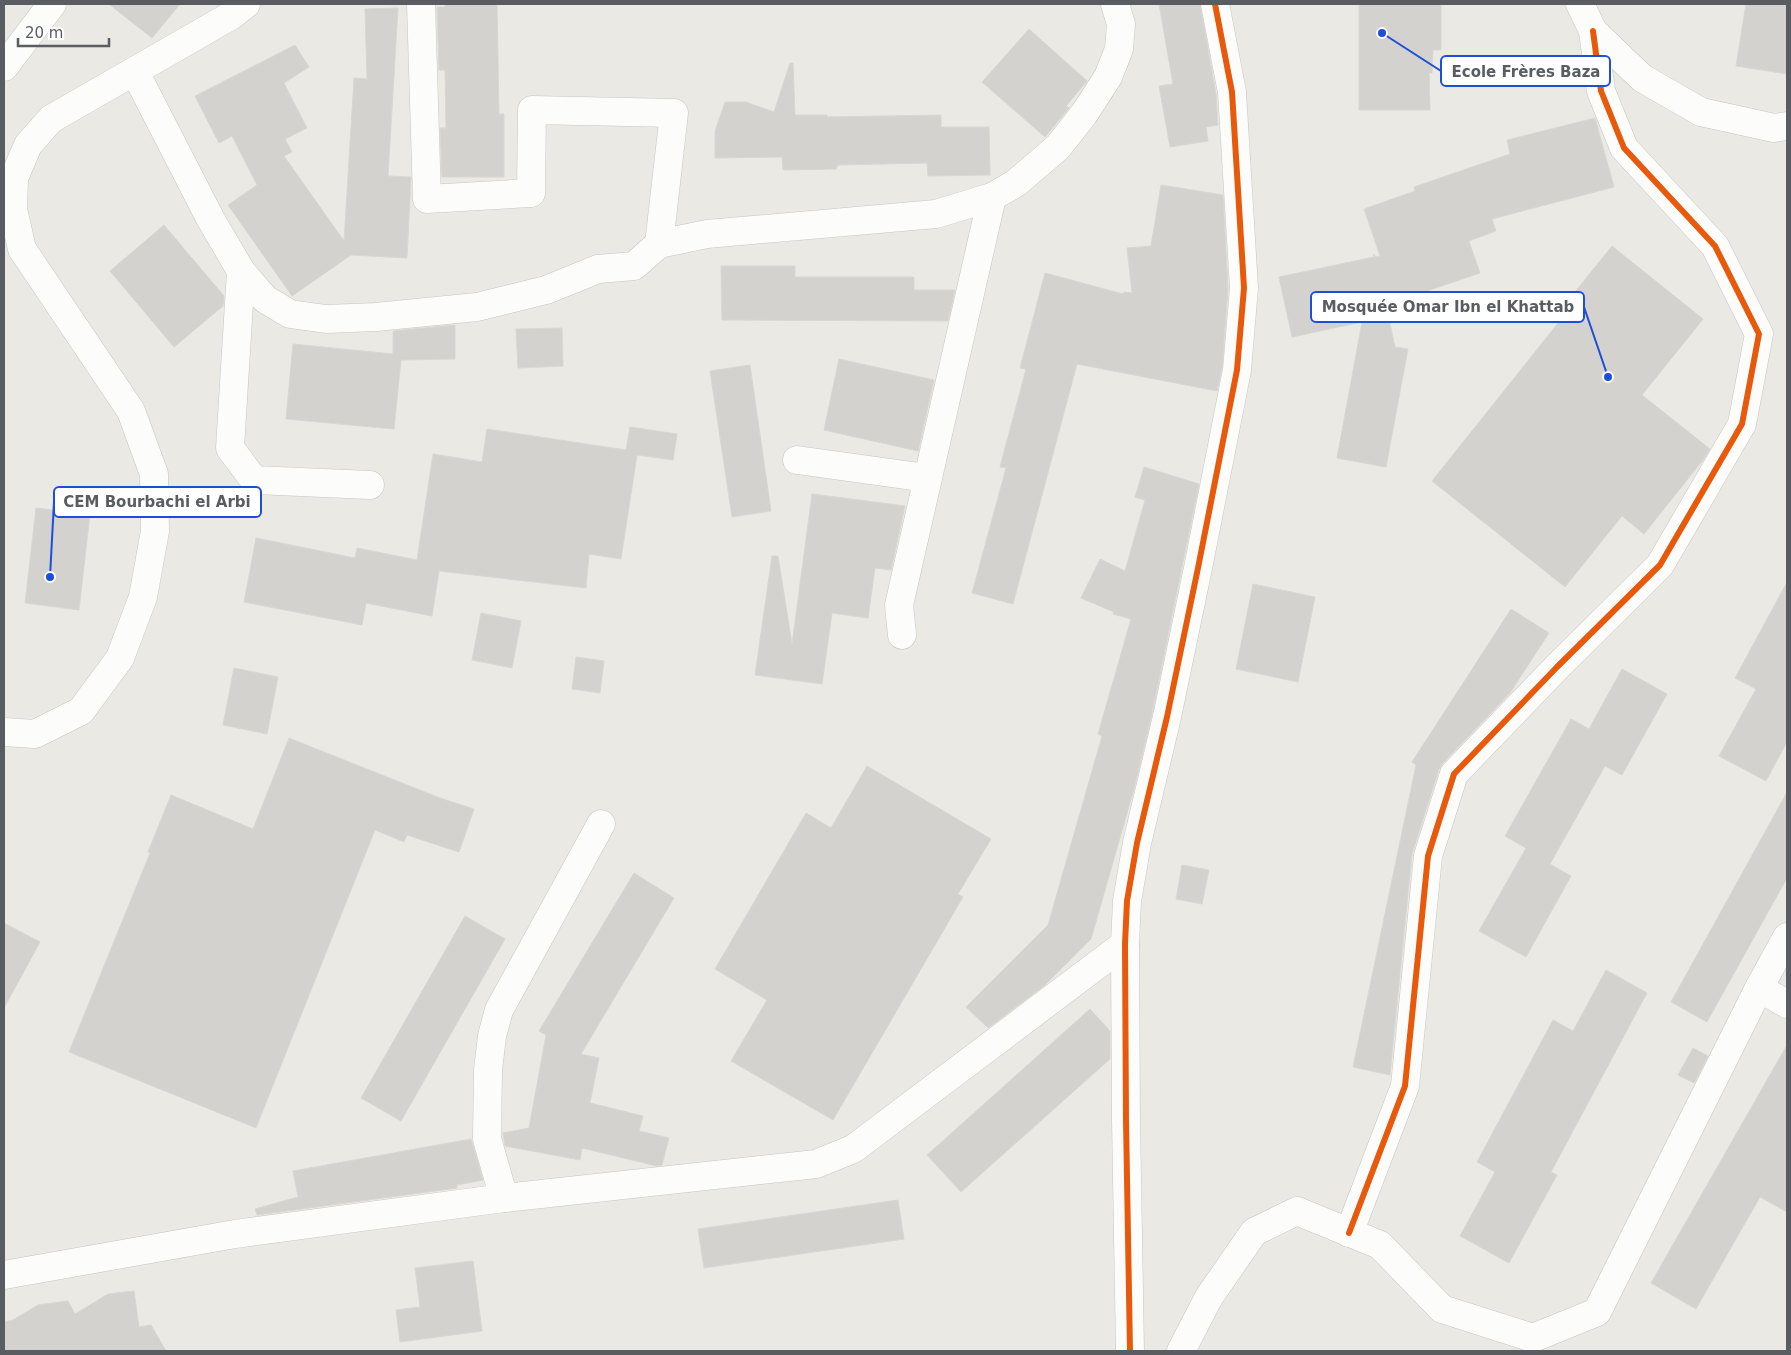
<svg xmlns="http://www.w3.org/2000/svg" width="1791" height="1355" font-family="'DejaVu Sans',sans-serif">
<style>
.building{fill:#d3d2ce;stroke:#d9d7d2}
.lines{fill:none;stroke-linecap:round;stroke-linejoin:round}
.minor-casing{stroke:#c6c6c4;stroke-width:29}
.tertiary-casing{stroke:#c6c6c4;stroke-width:29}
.secondary-casing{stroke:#c6c7c5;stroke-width:29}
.minor{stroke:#fcfcfb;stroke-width:28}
.tertiary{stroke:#fcfcfb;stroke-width:28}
.secondary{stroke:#fcfcfb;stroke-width:28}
.cycleway-casing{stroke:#fff;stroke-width:9}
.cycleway{stroke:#e8590c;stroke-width:6}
.leader{fill:none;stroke:#1d4ed8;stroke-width:2}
.callout-dot{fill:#1d4ed8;stroke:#fff;stroke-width:2}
.callout{fill:#fff;stroke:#1d4ed8;stroke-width:2}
.callout-label{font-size:15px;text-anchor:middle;font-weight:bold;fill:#595d62}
</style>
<rect width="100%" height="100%" fill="#eae9e3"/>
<g class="building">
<path d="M 109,4 L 180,4 L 152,38 Z"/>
<path d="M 445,4 L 497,4 L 499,114 L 504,114 L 504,177 L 442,177 L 440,128 L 446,128 L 445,70 L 439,70 L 437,7 L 445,7 Z"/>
<path d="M 1159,4 L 1200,4 L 1216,94 L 1218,125 L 1206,127 L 1208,141 L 1170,147 L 1159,86 L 1173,84 Z"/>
<path d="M 1359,4 L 1441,4 L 1441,50 L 1433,50 L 1432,73 L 1429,73 L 1430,110 L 1359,110 Z"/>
<path d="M 1746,4 L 1787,4 L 1787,74 L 1736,66 Z"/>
<path d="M 398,8 L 388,176 L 411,177 L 407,258 L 351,255 L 292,296 L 228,205 L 257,185 L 232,136 L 219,143 L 195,96 L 295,45 L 309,67 L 284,83 L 307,128 L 285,139 L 292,152 L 284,156 L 344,241 L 354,78 L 367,79 L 365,9 Z"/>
<path d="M 1029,29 L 1087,81 L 1066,106 L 1069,108 L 1045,137 L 982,82 Z"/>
<path d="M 790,63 L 793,63 L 795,115 L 827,115 L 827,117 L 941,115 L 941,127 L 989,127 L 990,175 L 928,176 L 927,163 L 838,165 L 836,169 L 783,170 L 782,157 L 715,158 L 715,131 L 725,102 L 746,102 L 774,112 Z"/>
<path d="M 1595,118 L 1614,187 L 1492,219 L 1496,231 L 1469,241 L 1480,273 L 1386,305 L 1395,347 L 1408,349 L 1386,467 L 1337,458 L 1362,322 L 1292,337 L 1279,277 L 1374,257 L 1374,254 L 1375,257 L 1380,256 L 1364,209 L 1415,191 L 1414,187 L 1510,154 L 1507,140 Z"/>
<path d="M 1161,185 L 1223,195 L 1228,288 L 1222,368 L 1217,391 L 1077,364 L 1013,604 L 972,593 L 1006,468 L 1000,467 L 1026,369 L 1020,368 L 1045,273 L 1123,294 L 1124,292 L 1132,293 L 1127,248 L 1151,246 Z"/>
<path d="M 164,225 L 224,296 L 223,306 L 174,347 L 110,271 Z"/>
<path d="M 1612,246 L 1703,319 L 1642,395 L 1710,449 L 1703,460 L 1644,534 L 1622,516 L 1565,587 L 1432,481 L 1558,323 L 1553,319 Z"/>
<path d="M 721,266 L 795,266 L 795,277 L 914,277 L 914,290 L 955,290 L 948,321 L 722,320 Z"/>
<path d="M 455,325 L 455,359 L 401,360 L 394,429 L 286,419 L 293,344 L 393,354 L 393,331 Z"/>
<path d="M 562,328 L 563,366 L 518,368 L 516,329 Z"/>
<path d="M 839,359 L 934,380 L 918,451 L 824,430 Z"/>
<path d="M 750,365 L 771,511 L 732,517 L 710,371 Z"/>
<path d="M 630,427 L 677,434 L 673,460 L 637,455 L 621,559 L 589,554 L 586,588 L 439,571 L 432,616 L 366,603 L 362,625 L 244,602 L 256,538 L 355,558 L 357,548 L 417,560 L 433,454 L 482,462 L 487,429 L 626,450 Z"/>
<path d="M 1144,467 L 1199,484 L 1152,714 L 1134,789 L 1091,939 L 1045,985 L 988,1028 L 966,1007 L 1048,925 L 1102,736 L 1098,734 L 1131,619 L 1113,614 L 1114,612 L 1081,598 L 1100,559 L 1125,571 L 1145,500 L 1135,497 Z"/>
<path d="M 812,494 L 905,506 L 891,570 L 875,568 L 868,618 L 832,613 L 822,684 L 755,675 L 772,556 L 778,556 L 792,644 Z"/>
<path d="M 36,508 L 90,514 L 79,610 L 25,603 Z"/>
<path d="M 1787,582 L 1787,742 L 1766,781 L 1719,756 L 1756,689 L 1735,678 Z"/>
<path d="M 1253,584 L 1315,597 L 1298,682 L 1236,669 Z"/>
<path d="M 1511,609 L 1549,633 L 1510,693 L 1443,763 L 1439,769 L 1412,854 L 1390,1075 L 1353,1067 L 1416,765 L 1412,762 Z"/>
<path d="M 481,613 L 521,621 L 512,668 L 472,660 Z"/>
<path d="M 576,657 L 604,661 L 600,693 L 572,689 Z"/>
<path d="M 234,668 L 278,677 L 267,734 L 223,725 Z"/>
<path d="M 1622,669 L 1667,694 L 1622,775 L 1605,766 L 1550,864 L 1571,876 L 1526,957 L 1479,931 L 1526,848 L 1505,836 L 1571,719 L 1589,729 Z"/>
<path d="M 289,738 L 440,798 L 474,809 L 459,852 L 407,835 L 404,842 L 375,830 L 256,1128 L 69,1052 L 150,853 L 148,852 L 171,795 L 253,829 Z"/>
<path d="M 867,766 L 991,839 L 958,894 L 963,897 L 833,1120 L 731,1061 L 767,1000 L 715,969 L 806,813 L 831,828 Z"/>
<path d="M 1787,792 L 1787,878 L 1707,1022 L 1671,1002 Z"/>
<path d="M 1182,865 L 1209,870 L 1202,904 L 1176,899 Z"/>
<path d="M 634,873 L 674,898 L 581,1054 L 599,1058 L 590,1103 L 643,1116 L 639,1131 L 669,1138 L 662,1165 L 657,1166 L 582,1148 L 580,1160 L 505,1146 L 503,1133 L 529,1128 L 546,1035 L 539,1031 Z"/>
<path d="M 465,916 L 505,939 L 401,1121 L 361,1098 Z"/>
<path d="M 4,923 L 40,942 L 4,1008 Z"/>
<path d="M 1606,970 L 1647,993 L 1551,1172 L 1557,1175 L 1509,1263 L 1460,1236 L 1495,1172 L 1477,1162 L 1553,1020 L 1573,1031 Z"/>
<path d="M 1090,1009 L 1110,1031 L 1110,1059 L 961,1192 L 927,1155 Z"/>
<path d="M 1787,1045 L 1787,1212 L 1760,1197 L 1696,1309 L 1651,1283 Z"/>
<path d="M 1693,1048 L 1708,1056 L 1694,1083 L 1678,1075 Z"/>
<path d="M 471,1139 L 483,1180 L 457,1185 L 457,1188 L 257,1215 L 255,1209 L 298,1197 L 293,1171 Z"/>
<path d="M 898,1200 L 904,1239 L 704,1268 L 698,1229 Z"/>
<path d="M 473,1261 L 482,1331 L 400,1342 L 396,1310 L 420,1307 L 415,1268 Z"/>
<path d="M 134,1291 L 139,1327 L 151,1325 L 166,1351 L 4,1351 L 4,1322 L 13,1320 L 38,1305 L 68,1301 L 75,1314 L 108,1294 Z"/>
</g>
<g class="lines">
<defs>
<g id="minor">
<path d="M 421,4 L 427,199 L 531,193 L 532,110 L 674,113 L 659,244"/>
<path d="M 1580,4 L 1593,31 L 1642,78 L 1701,112 L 1774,128 L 1787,126"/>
<path d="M 4,67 L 52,4"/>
<path d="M 135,72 L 210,218 L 241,271 L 265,299 L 290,314 L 326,319 L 376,317 L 477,307 L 546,290 L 598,269 L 634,266 L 659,244 L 707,234 L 936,214 L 992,197 L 1016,183 L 1058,147 L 1084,114 L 1108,77 L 1119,49 L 1121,24 L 1115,4"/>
<path d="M 241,271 L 230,448 L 254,480 L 370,485"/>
<path d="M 797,460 L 927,478"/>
<path d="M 902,635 L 899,605 L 992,197"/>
<path d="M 1759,988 L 1787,1004"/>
<path d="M 504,1198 L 487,1139 L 488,1070 L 492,1036 L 499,1010 L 601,824"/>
<path d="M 1349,1233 L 1405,1086 L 1428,856 L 1454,774 L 1557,667 L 1660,565 L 1742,424 L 1759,334 L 1715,246 L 1624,148 L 1601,91 L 1593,31"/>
<path d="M 1181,1351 L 1209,1297 L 1254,1232 L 1297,1211 L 1380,1245 L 1442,1309 L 1533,1338 L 1597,1312 L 1759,988 L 1787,937"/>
</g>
<g id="tertiary">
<path d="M 4,1275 L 235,1234 L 504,1198 L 816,1164 L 853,1149 L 1125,944"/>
<path d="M 1130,1351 L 1126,1120 L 1125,944 L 1127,901 L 1137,843 L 1167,717 L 1198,568 L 1237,370 L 1244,288 L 1232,92 L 1215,4"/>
</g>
<path id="secondary" d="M 4,732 L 35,734 L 81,711 L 120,658 L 143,597 L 155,531 L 154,474 L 131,411 L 22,249 L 13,209 L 14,178 L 28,145 L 51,119 L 232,15 L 246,4"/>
</defs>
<use href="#minor" class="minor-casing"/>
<use href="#tertiary" class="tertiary-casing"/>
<use href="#secondary" class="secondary-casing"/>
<use href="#minor" class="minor"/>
<use href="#tertiary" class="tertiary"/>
<use href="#secondary" class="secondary"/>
<defs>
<g id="cycleway">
<path d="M 1349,1233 L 1405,1086 L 1428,856 L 1454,774 L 1557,667 L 1660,565 L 1742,424 L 1759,334 L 1715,246 L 1624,148 L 1601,91 L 1593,31"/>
<path d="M 1130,1351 L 1126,1120 L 1125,944 L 1127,901 L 1137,843 L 1167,717 L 1198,568 L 1237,370 L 1244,288 L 1232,92 L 1215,4"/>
</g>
</defs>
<use href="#cycleway" class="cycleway-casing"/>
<use href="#cycleway" class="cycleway"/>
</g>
<path class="leader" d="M1382 33L1441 71M1608 377L1584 307M50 577L54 502"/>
<g class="callout-dot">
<circle cx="1382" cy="33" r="5"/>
<circle cx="1608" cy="377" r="5"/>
<circle cx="50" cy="577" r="5"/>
</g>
<g class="callout">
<rect x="1441" y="56" width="169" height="30" rx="5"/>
<rect x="1311" y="292" width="273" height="30" rx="5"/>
<rect x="54" y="487" width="207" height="30" rx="5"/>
</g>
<g class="callout-label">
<text x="1526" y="77">Ecole Frères Baza</text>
<text x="1448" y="312">Mosquée Omar Ibn el Khattab</text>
<text x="157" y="507">CEM Bourbachi el Arbi</text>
</g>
<rect width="1791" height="1355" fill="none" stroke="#595d62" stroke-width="10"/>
<path d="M18 38v8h91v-8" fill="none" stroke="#595d62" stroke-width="2.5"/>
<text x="25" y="38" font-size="15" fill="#595d62" stroke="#ffffff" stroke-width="4" paint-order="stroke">20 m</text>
</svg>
